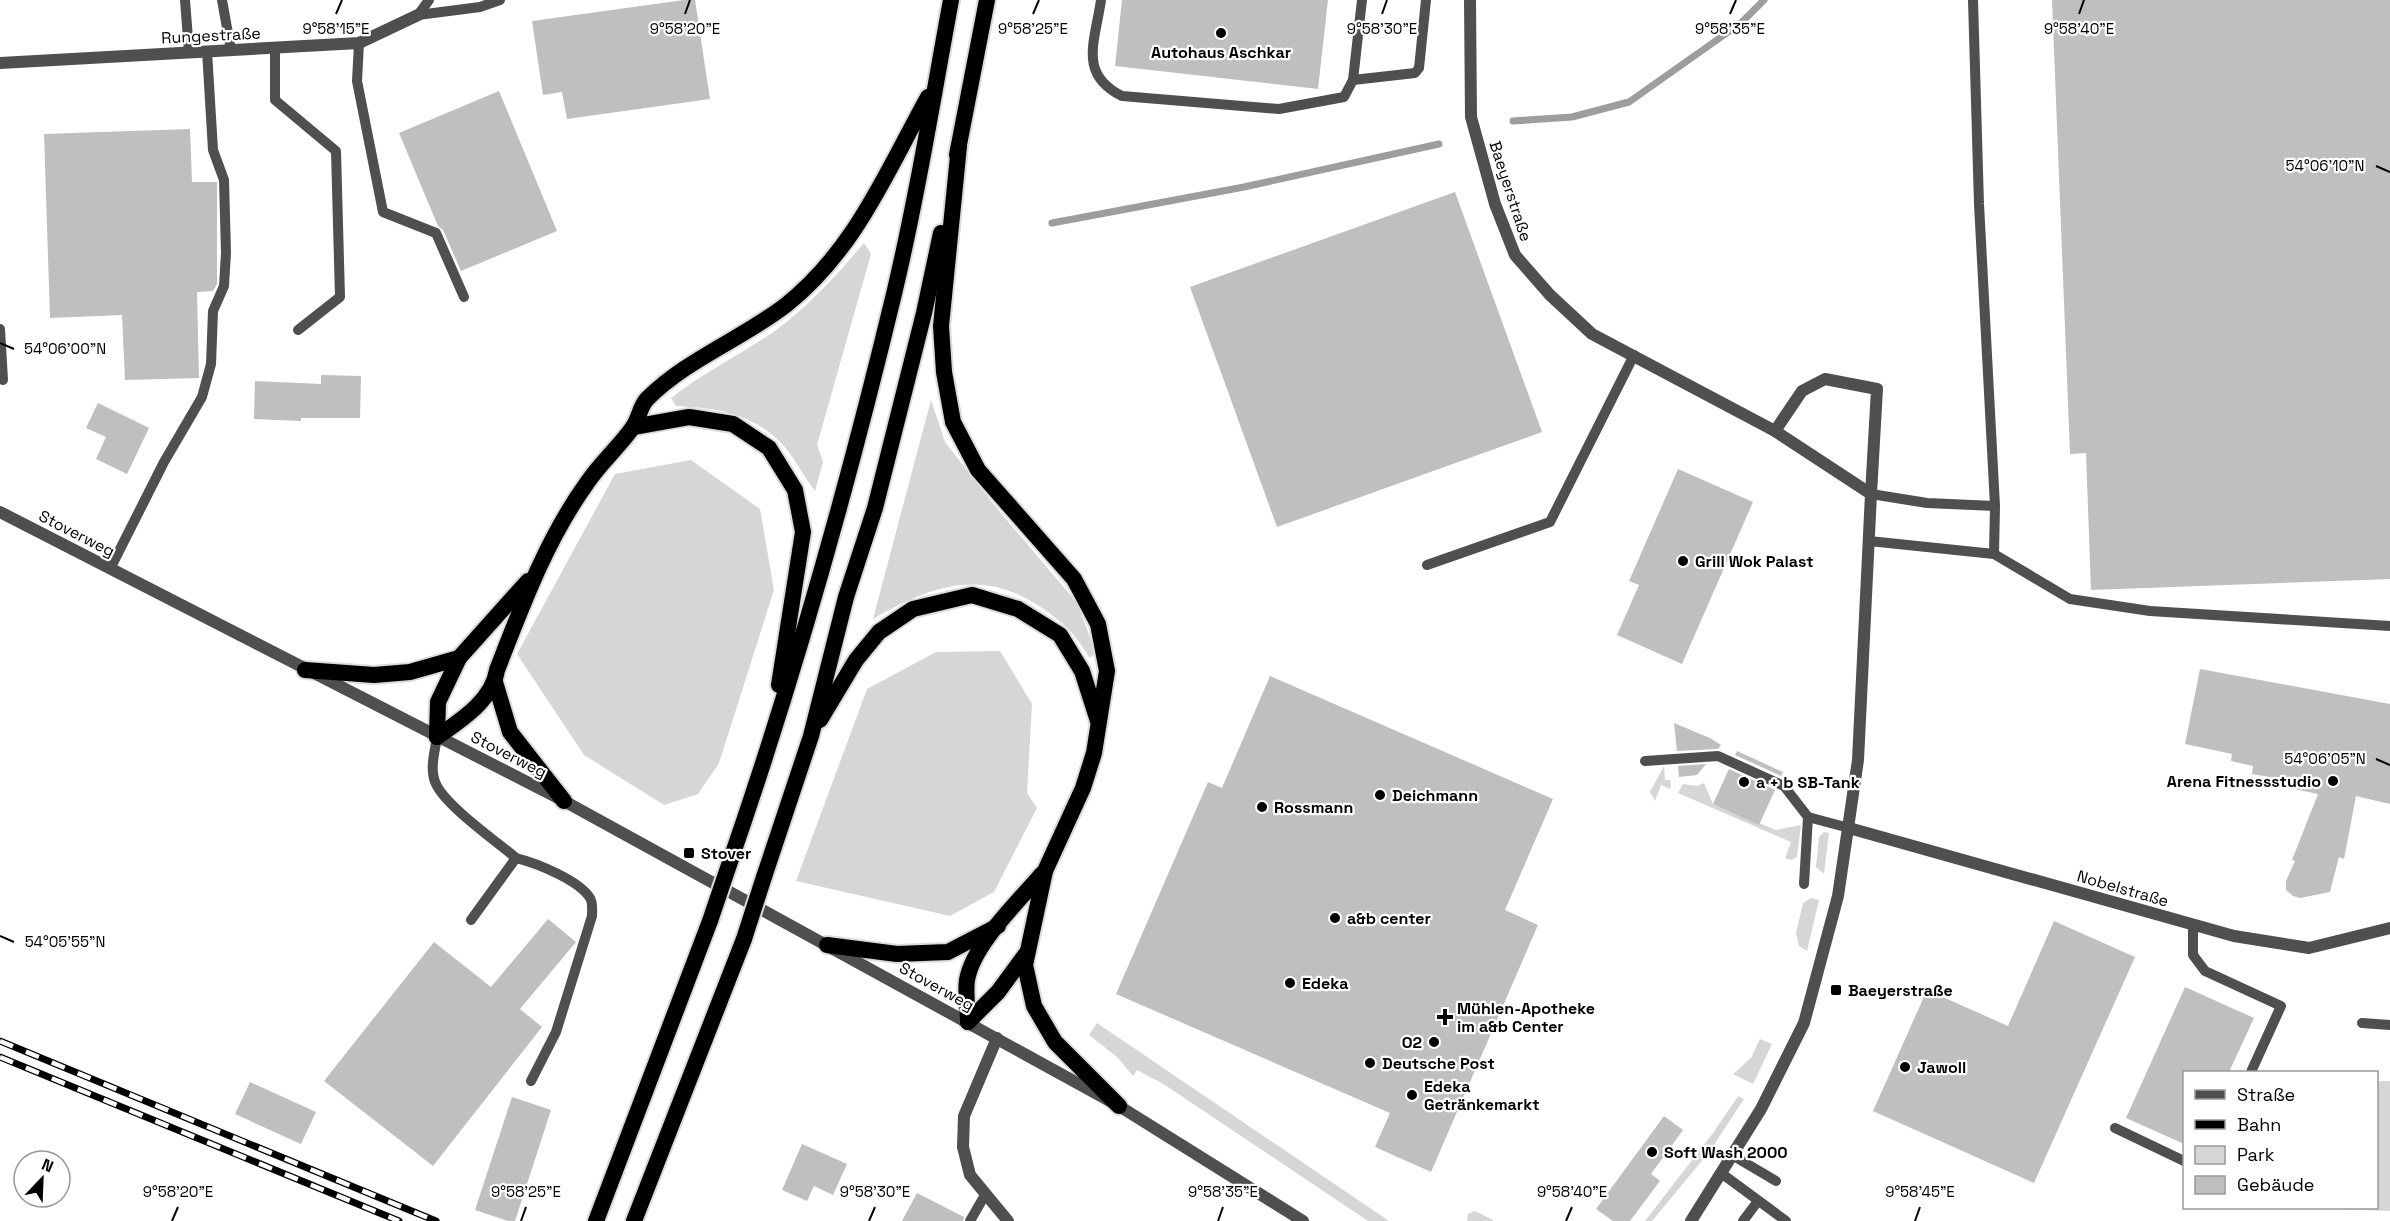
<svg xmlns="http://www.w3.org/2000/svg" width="2390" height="1221" font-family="'Space Grotesk',sans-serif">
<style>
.green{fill:#d6d6d6}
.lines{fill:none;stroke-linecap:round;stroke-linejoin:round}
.stream{stroke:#9d9d9d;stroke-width:7}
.building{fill:#bfbfbf}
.trunk-casing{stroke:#dbdbdb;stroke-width:20}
.service{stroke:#4f4f4f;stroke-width:10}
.minor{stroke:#4f4f4f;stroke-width:12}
.tertiary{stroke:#4f4f4f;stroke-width:12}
.trunk{stroke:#000;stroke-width:16}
.rail-casing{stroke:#000;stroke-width:7}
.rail{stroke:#fff;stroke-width:4.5;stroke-dasharray:14;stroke-linecap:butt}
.trunk-bridge-casing{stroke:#dbdbdb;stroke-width:20;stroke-linecap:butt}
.trunk-bridge{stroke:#000;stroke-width:16}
.ticks{fill:none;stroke:#000;stroke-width:2}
.poi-dot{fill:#000;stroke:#fff;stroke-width:2}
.labels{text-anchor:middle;stroke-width:4.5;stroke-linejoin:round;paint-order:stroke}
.street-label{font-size:16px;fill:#000;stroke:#fff}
.poi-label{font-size:16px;font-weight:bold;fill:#000;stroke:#fff;text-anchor:start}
.ticks-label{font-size:15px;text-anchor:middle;fill:#000;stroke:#fff;stroke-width:4.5;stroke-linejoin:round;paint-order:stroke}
</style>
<rect width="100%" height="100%" fill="#fff"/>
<g class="green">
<path d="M 864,243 L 871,254 L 817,445 L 823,462 L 815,491 C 804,477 795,458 783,445 C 753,413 717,408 676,406 L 671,398 C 703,373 739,355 772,333 C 807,308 837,275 864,243 Z"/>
<path d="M 931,400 L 945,442 L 995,506 L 1077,603 L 1096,653 L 1090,658 C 1082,647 1074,633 1064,625 C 999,567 944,577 873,619 Z"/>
<path d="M 691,460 L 760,509 L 774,590 L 719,763 L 698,794 L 664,805 L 584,755 L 517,654 L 615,474 Z"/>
<path d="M 1000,651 L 1032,704 L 1027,793 L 1037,808 L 994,892 L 950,916 L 796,881 L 867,689 L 936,652 Z"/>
<path d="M 1664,766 L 1665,780 L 1670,780 L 1671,786 L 1670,789 L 1661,785 L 1655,801 L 1650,792 Z"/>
<path d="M 1704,783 L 1713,804 L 1776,830 L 1801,825 L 1797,857 L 1791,860 L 1785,858 L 1791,842 L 1678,793 L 1683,784 L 1697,786 Z"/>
<path d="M 1824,832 L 1829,833 L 1824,874 L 1816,867 L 1819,837 Z"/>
<path d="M 1811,898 L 1819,900 L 1807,951 L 1799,946 L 1796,933 L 1803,903 Z"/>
<path d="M 1097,1023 L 1389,1221 L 1368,1221 L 1165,1085 L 1137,1070 L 1133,1076 L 1117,1057 L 1089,1035 Z"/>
<path d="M 1760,1039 L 1772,1044 L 1753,1084 L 1733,1074 L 1751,1058 Z"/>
<path d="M 2377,1081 L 2390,1081 L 2390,1211 L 2307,1208 L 2376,1208 Z"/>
<path d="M 1738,1096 L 1744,1099 L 1710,1151 L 1652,1221 L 1645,1221 L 1713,1133 Z"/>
<path d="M 1475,1211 L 1493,1220 L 1493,1221 L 1467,1221 L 1468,1214 Z"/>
</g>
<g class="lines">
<g class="stream">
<path d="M 1513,121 L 1572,117 L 1629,102 L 1741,23 L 1764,0"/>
<path d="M 1052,223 L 1244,187 L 1439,144"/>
</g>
</g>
<g class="building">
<path d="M 684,0 L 695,0 L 710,99 L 567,119 L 562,92 L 543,95 L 532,21 Z"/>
<path d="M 1122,0 L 1328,0 L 1318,89 L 1115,66 Z"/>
<path d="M 2052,0 L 2390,0 L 2390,579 L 2091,590 L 2086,453 L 2070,454 Z"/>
<path d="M 499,91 L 557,231 L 461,271 L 443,230 L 438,226 L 399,133 Z"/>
<path d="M 190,129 L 192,182 L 217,182 L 217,284 L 213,291 L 197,292 L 199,378 L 125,380 L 122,315 L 50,318 L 44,134 Z"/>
<path d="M 1455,192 L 1542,432 L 1277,527 L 1190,287 Z"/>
<path d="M 321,375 L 361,376 L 360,418 L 301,418 L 301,421 L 254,419 L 255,381 L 321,384 Z"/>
<path d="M 98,403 L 149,428 L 127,474 L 96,459 L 106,437 L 86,428 Z"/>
<path d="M 1678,469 L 1753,502 L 1682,664 L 1617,635 L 1639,585 L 1629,581 Z"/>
<path d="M 2200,669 L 2390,704 L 2390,804 L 2356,796 L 2344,859 L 2339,857 L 2330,892 L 2300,898 L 2293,896 L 2286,890 L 2286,881 L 2295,861 L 2292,860 L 2318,794 L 2275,785 L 2276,778 L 2252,774 L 2253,766 L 2231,761 L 2232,754 L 2185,744 Z"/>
<path d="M 1270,676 L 1553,799 L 1505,910 L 1538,925 L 1431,1172 L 1375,1147 L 1390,1113 L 1116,994 L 1208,782 L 1222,788 Z"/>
<path d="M 1674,723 L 1710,738 L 1721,745 L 1718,749 L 1677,751 Z"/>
<path d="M 1737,751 L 1783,772 L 1781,776 L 1735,755 Z"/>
<path d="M 1706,764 L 1697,775 L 1679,777 L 1678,766 Z"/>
<path d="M 1729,769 L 1775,790 L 1759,825 L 1713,804 Z"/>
<path d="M 548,919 L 576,942 L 520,1009 L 542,1027 L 433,1166 L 324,1081 L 434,942 L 491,987 Z"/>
<path d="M 2054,921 L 2135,957 L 2034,1183 L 1873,1111 L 1927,990 L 2008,1026 Z"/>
<path d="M 2185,987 L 2254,1018 L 2229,1072 L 2184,1072 L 2184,1144 L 2126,1118 Z"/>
<path d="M 250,1082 L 316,1112 L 301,1144 L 235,1114 Z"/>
<path d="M 512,1097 L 551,1110 L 515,1221 L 508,1221 L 475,1210 Z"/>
<path d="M 1664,1116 L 1683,1130 L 1651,1174 L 1660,1181 L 1630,1221 L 1613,1221 L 1596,1209 Z"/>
<path d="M 802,1144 L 847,1164 L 833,1195 L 814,1186 L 807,1201 L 782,1190 Z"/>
<path d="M 917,1193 L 964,1217 L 963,1221 L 902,1221 Z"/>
</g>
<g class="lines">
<defs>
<g id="trunk">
<path d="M 959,146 L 941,326 L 944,372 L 953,422 L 978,470 L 1074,579 L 1098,624 L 1107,671 L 1094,753 L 1083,788 L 1045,871 L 1025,965 L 1034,1006 L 1055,1042 L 1119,1106"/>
<path d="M 957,155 L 987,0"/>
<path d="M 633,427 L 689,417 L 733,424 L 769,448 L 795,490 L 803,532 L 779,685"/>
<path d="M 305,670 L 374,675 L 410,672 L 459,658 L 528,581"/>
<path d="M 495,682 L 510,732 L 564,801"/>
<path d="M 820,720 L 856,660 L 879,632 L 913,609 L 972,595 L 1018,609 L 1060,635 L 1082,671 L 1098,721"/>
<path d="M 437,737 C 461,720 492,701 497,670 C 522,606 546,540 587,483 C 600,463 620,446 633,427 C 639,419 640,406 647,399 C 687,359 742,339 786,305 C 855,250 886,173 928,97"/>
<path d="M 437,737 L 438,702 L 459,658"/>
<path d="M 731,859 C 795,674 848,485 894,294 C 917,197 933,98 951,0"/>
<path d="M 764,877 L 811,736 L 846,597 L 875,508 L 924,313 L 941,233"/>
<path d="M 827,945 L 897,954 L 948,952 L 998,926"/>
<path d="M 968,1022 C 968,1009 965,993 967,980 C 973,944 1019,901 1042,874"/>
<path d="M 968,1022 L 998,992 L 1026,954"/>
<path d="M 596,1221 L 710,921"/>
<path d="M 634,1221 L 744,939"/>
</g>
</defs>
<use href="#trunk" class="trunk-casing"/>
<g class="service">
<path d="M 185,0 L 189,52"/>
<path d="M 222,0 L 231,50"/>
<path d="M 1101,0 C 1095,42 1078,74 1122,96 L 1279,109 L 1344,97 L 1353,80 L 1362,0"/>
<path d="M 1973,0 L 1979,204 L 1995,506 L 1994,554 L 2070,599 L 2150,611 L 2390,626"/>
<path d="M 418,15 L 480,7 L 500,0"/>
<path d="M 418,15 L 429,0"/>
<path d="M 359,43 L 357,81 L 383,212 L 436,233 L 464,297"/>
<path d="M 275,48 L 275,100 L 336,151 L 340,297 L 298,330"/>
<path d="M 1353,80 L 1415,73 L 1419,68 L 1426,0"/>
<path d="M 0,329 L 3,380"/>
<path d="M 1871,494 L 1927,503 L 1995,506"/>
<path d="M 1869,541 L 1994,554"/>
<path d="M 1427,565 L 1550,522 L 1634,355"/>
<path d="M 110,569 L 164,462 L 202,397 L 211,364 L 213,311 L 224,286 L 226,253 L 224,180 L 213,150 L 207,51"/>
<path d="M 437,737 C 435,751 429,770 436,784 C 446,806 496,841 516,858 L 471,920"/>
<path d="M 1645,761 L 1718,756 L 1784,786 L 1808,817 L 1804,884"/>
<path d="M 1808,817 L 1849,828"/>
<path d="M 516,858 C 536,863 579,880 590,898 C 593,902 592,910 592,916 L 556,1032 L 531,1081"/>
<path d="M 2193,924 L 2193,955 L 2205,971 L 2281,1006 L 2251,1072"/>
<path d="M 2362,1023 L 2390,1025"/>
<path d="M 2115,1128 L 2184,1161"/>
<path d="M 1732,1155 L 1776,1181"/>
<path d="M 1721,1173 L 1786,1221"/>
<path d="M 970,1221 L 985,1195"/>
<path d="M 1743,1221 L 1758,1201"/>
</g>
<g class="minor">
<path d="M 1470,0 L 1471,117 L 1495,204 L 1515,255 L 1550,295 L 1592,334 L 1775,431 L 1871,494 L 1858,760 L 1838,896 L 1804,1023 L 1761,1109 L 1691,1221"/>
<path d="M 0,63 L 359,43 L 418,15"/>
<path d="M 1775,431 L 1802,391 L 1825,379 L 1877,389 L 1871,494"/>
<path d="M 1849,828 L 2234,936 L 2309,948 L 2390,928"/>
<path d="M 997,1038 L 964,1116 L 963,1147 L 970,1175 L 1008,1221"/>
</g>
<path class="tertiary" d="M 0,512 L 564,801 L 1119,1106 L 1303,1221"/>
<use href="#trunk" class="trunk"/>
<defs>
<g id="rail">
<path d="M 0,1041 L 436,1221"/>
<path d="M 0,1057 L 399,1221"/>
</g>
</defs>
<use href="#rail" class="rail-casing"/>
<use href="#rail" class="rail"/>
<defs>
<g id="trunk-bridge">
<path d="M 710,921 L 731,859"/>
<path d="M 744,939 L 764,877"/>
</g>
</defs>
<use href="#trunk-bridge" class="trunk-bridge-casing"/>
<use href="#trunk-bridge" class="trunk-bridge"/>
</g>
<path class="ticks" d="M 336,14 L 342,0M 685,14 L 690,0M 1033,14 L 1039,0M 1382,14 L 1387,0M 1730,14 L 1736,0M 2079,14 L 2084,0M 2376,166 L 2390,172M 0,343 L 14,349M 2376,759 L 2390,765M 0,936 L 14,942M 172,1221 L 178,1207M 521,1221 L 526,1207M 869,1221 L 875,1207M 1218,1221 L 1223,1207M 1566,1221 L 1572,1207M 1915,1221 L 1920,1207"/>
<g class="poi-dot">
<circle cx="1221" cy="33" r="6"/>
<circle cx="1683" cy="561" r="6"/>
<circle cx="2333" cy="781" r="6"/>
<circle cx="1744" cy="782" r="6"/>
<circle cx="1380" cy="795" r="6"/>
<circle cx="1262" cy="807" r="6"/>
<rect x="683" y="847" width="12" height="12" rx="3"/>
<circle cx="1335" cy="918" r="6"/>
<circle cx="1290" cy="983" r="6"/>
<rect x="1830" y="984" width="12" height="12" rx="3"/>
<path d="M1442 1008h6v6h6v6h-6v6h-6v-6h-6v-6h6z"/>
<circle cx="1434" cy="1042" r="6"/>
<circle cx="1370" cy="1063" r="6"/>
<circle cx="1905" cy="1067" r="6"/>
<circle cx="1412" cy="1095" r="6"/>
<circle cx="1652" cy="1152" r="6"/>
</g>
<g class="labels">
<g class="street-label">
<text transform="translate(211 35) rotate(-3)" y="6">Rungestraße</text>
<text transform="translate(1511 191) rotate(72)" y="6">Baeyerstraße</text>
<text transform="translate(77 533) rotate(27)" y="6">Stoverweg</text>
<text transform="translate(509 754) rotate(27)" y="6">Stoverweg</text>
<text transform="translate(2123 888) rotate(16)" y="6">Nobelstraße</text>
<text transform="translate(937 986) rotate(29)" y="6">Stoverweg</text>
</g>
<g class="poi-label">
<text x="1221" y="58" text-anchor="middle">Autohaus Aschkar</text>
<text x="1695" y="567">Grill Wok Palast</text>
<text x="2321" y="787" text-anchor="end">Arena Fitnessstudio</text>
<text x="1756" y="788">a + b SB-Tank</text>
<text x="1392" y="801">Deichmann</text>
<text x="1274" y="813">Rossmann</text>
<text x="701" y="859">Stover</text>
<text x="1347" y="924">a&amp;b center</text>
<text x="1302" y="989">Edeka</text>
<text x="1848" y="996">Baeyerstraße</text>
<text x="1457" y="1014">Mühlen-Apotheke<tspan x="1457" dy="18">im a&amp;b Center</tspan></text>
<text x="1422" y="1048" text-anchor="end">O2</text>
<text x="1382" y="1069">Deutsche Post</text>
<text x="1917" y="1073">Jawoll</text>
<text x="1424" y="1092">Edeka<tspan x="1424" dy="18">Getränkemarkt</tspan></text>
<text x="1664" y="1158">Soft Wash 2000</text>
</g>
</g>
<g class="ticks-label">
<text x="336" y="34">9°58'15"E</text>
<text x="685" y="34">9°58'20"E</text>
<text x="1033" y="34">9°58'25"E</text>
<text x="1382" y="34">9°58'30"E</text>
<text x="1730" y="34">9°58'35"E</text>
<text x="2079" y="34">9°58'40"E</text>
<text x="2325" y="171">54°06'10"N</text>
<text x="65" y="354">54°06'00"N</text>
<text x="2325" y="764">54°06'05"N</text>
<text x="65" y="947">54°05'55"N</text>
<text x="178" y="1197">9°58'20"E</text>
<text x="526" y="1197">9°58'25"E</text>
<text x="875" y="1197">9°58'30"E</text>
<text x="1223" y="1197">9°58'35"E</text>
<text x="1572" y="1197">9°58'40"E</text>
<text x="1920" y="1197">9°58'45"E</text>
</g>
<rect x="2183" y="1071" width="195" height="138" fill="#ffffff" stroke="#999999" stroke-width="1.5"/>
<rect x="2195" y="1090" width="30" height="9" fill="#4f4f4f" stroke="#999999" stroke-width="1.5"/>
<text x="2237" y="1101" font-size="18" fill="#000000">Straße</text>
<rect x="2195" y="1120" width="30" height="9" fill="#000000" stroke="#999999" stroke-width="1.5"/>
<text x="2237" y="1131" font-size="18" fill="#000000">Bahn</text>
<rect x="2195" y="1146" width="30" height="18" fill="#d6d6d6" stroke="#999999" stroke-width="1.5"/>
<text x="2237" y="1161" font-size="18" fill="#000000">Park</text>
<rect x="2195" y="1176" width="30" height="18" fill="#bfbfbf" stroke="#999999" stroke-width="1.5"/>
<text x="2237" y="1191" font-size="18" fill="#000000">Gebäude</text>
<g transform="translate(42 1179) rotate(23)"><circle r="28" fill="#ffffff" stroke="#999999" stroke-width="1.5"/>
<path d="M0-4.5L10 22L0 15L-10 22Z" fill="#000000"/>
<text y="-9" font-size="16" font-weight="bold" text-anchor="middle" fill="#000000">N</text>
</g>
</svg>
